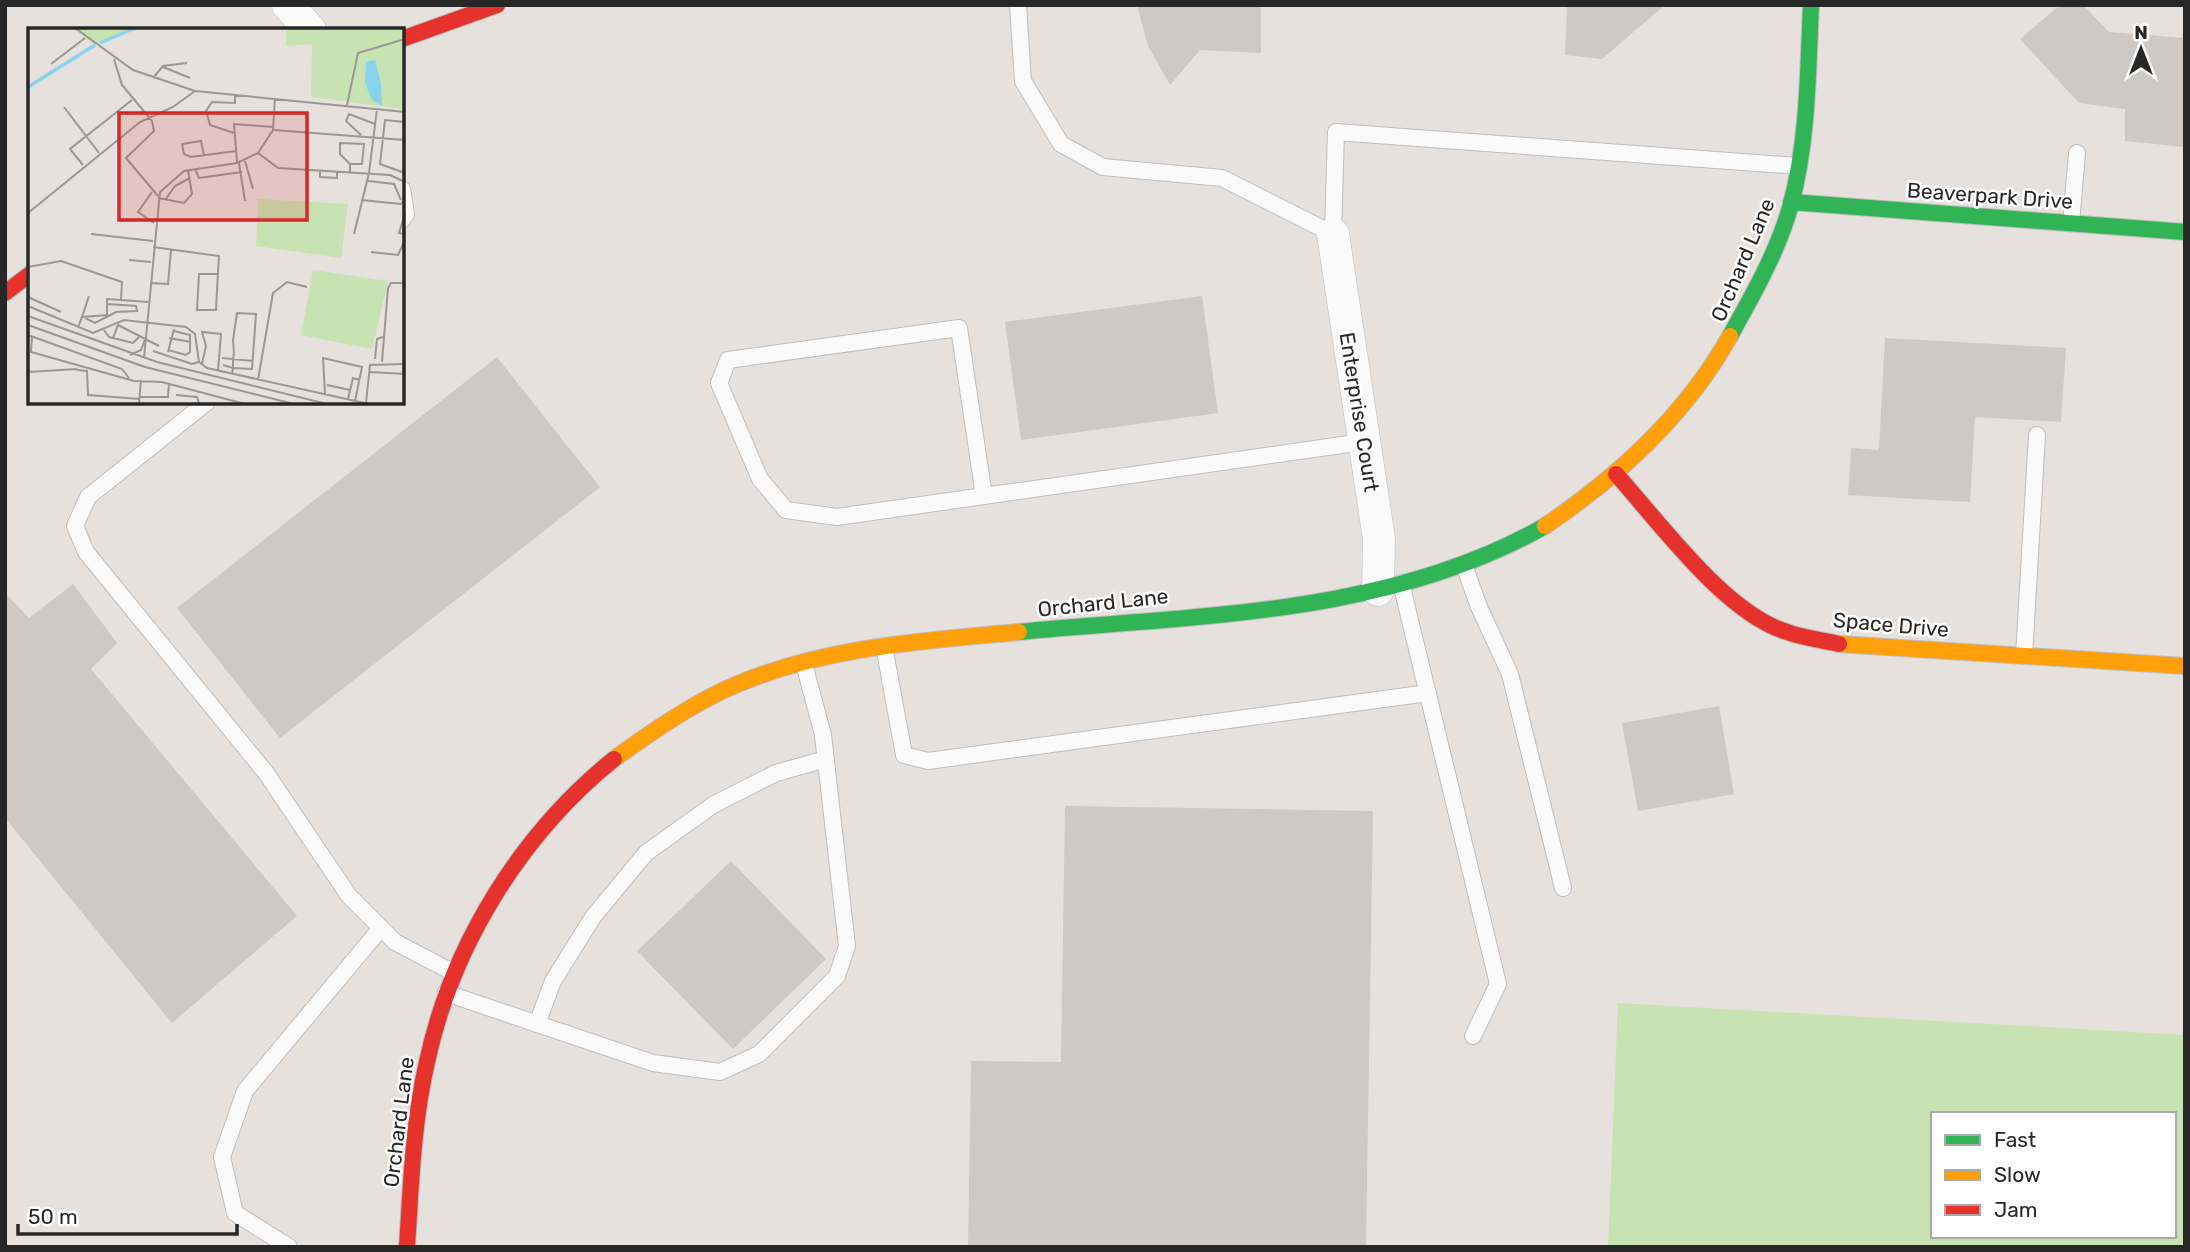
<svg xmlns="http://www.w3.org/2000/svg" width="2190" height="1252" font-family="Rubik,sans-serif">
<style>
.green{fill:#c7e3b2;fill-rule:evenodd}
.building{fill:#ccc9c6}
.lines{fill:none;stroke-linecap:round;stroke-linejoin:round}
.lane-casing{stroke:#bfbdbe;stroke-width:18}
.street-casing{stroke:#bfbdbe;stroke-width:33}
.fast-casing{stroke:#bfbdbe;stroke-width:18}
.slow-casing{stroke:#bfbdbe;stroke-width:18}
.jam-casing{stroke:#bfbdbe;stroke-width:18}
.lane{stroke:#fbfafa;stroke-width:16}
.street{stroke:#fbfafa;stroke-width:32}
.fast{stroke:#30b455;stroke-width:16}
.slow{stroke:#ff9f0a;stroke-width:16}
.jam{stroke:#e5322d;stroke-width:16}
.labels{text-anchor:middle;stroke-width:5;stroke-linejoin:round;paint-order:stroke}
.street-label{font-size:21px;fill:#272727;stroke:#fff}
.inset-river{fill:none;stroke:#8ad3ed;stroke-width:3.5}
.inset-road{fill:none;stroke:#9a9794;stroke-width:2}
.view{fill:#d62828;fill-opacity:0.15;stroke:#d62828;stroke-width:3.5}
.inset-edge{fill:none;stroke:#272727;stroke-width:3.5}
</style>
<rect width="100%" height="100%" fill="#e6e1dc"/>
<path class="green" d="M 1618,1003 L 2185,1035 L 2185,1247 L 1608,1247 ZM 1933,1114 L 2174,1114 L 2174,1236 L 1933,1236 Z"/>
<g class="building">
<path d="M 1137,5 L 1261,5 L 1261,53 L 1200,50 L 1170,85 L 1148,46 Z"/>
<path d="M 1567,5 L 1665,5 L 1602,59 L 1565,55 Z"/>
<path d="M 2060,5 L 2083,5 L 2109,32 L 2185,38 L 2185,147 L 2125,141 L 2125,109 L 2079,103 L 2020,39 Z"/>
<path d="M 1202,296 L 1218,413 L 1021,440 L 1005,322 Z"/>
<path d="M 1885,338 L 2066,348 L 2061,422 L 1975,417 L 1970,502 L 1848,495 L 1851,448 L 1879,450 Z"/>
<path d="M 497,357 L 600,487 L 280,738 L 177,608 Z"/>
<path d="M 73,584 L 117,643 L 91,669 L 297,916 L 172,1023 L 5,818 L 5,593 L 29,618 Z"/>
<path d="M 1719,706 L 1734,794 L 1638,811 L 1622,723 Z"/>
<path d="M 1065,806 L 1373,811 L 1366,1247 L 968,1247 L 971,1061 L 1061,1062 Z"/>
<path d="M 731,861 L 826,959 L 733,1049 L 637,951 Z"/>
</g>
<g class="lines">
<defs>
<g id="lane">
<path d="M 1018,5 L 1023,81 L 1061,144 L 1103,167 L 1222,178 L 1333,234 L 1336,132 L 1797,166"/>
<path d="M 402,189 L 406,214 L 402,220"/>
<path d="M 2071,223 L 2077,153"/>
<path d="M 207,402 L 88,497 L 75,526 L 86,552 L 266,773 L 349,896 L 395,942 L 454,973"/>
<path d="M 984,496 L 959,328 L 728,360 L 719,383 L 760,479 L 786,510 L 837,517 L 1363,442"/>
<path d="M 1464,565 L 1479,607 L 1510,674 L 1563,888"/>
<path d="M 1401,583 L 1498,984 L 1473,1036"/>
<path d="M 884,646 L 904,755 L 928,761 L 1428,693"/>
<path d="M 2024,656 L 2037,435"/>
<path d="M 446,993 L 653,1063 L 720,1072 L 759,1054 L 837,976 L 847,946 L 823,735 L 804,664"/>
<path d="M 537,1024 L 553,981 L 593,917 L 646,853 L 713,805 L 776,773 L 826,759"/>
<path d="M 289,1247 L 235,1213 L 222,1157 L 245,1091 L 381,928"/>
</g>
<g id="street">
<path d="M 288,5 L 310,30"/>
<path d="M 1333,234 L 1379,539 L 1378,590"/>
</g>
<g id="fast">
<path d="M 1791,202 L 2185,232"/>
<path d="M 1730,336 C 1753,295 1779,249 1791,204 C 1808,140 1808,71 1811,5"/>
<path d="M 1019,632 C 1195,615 1387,616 1545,526"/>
</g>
<g id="slow">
<path d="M 1545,526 C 1619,476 1686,415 1730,336"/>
<path d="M 1839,644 L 2185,666"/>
<path d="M 614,759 C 649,734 683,710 722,691 C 813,648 920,641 1019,632"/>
</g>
<g id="jam">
<path d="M 402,39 L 497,5"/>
<path d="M 5,293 L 30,274"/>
<path d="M 1616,474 C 1660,523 1725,613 1787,632 C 1804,638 1822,640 1839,644"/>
<path d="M 407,1247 C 411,1185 413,1122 427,1062 C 452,945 521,834 614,759"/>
</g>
</defs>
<use href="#lane" class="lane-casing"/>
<use href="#street" class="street-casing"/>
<use href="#fast" class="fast-casing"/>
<use href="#slow" class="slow-casing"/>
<use href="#jam" class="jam-casing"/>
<use href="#lane" class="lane"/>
<use href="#street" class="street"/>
<use href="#fast" class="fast"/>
<use href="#slow" class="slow"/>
<use href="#jam" class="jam"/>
</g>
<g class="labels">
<g class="street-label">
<text transform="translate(1990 196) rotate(4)" y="7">Beaverpark Drive</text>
<text transform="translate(1743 260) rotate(-67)" y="7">Orchard Lane</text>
<text transform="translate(1359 412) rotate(81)" y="7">Enterprise Court</text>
<text transform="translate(1103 603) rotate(-6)" y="7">Orchard Lane</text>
<text transform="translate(1891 625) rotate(5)" y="7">Space Drive</text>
<text transform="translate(399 1122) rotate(-83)" y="7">Orchard Lane</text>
</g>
</g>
<g transform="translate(28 28)">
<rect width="376" height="376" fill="#e6e1dc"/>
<path d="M 111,0 L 66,17 L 47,1 ZM 258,0 L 376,0 L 376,81 L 283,69 L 284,16 L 258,18 ZM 230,171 L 320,176 L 313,230 L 228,218 ZM 285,242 L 360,253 L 344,321 L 273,307 Z" fill="#c7e3b2"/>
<path d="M 347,32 L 353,56 L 354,78 L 344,72 L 337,55 L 338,34 Z" fill="#8ad3ed"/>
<path class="inset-river" d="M 72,15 L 107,0M 0,59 L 67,17"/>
<path class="inset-road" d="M 47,0 L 105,42 L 167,63 L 377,84M 86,31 L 94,57 L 124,93 L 126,103 L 98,130 L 130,168M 23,36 L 57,10M 135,39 L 162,50M 125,50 L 135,38 L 159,35M 319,77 L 330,25 L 377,11M 36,79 L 71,125M 377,94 L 357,92 L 352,136 L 374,144 L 377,139M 246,102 L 377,112M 206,105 L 182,97 L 178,83 L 184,74 L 207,75 L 207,67M 333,107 L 318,93 L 321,86 L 347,96M 230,125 L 250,140 L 362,147 L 377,154M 176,127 L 173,113 L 154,116 L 156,126 L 163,129 L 208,123M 217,133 L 225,161M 209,134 L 206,96 L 245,99M 211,135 L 217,173M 55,137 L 42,121 L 104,72M 167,141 L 171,150 L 214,144M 292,143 L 292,149 L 309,150 L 309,144M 322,144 L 322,136 L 312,126 L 312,115 L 336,116 L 334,136 L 322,136M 340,153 L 366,156 L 373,172M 124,164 L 110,184 L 126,195M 130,170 L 156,175 L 164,166 L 160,142M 137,172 L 147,158 L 162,150M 333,172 L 373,176 L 377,172M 0,185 L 112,94 L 145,79 L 167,63M 377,186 L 371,205 L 377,206M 63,206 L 125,213M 326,206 L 341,145 L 349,81M 125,219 L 191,228 L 190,244 L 188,282 L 169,282 L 171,246 L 190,246M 343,224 L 370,227 L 377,212M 101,232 L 123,234M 0,239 L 33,233 L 94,254 L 93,272 L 120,274M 123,255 L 140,256 L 143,222M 0,269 L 33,284M 0,278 L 65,305 L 96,292 L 158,299 L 167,306 L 171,334 L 179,340 L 341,376M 0,288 L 129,334 L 299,376M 54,289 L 61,268M 57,290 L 67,295 L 88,284 L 109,283 L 108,278 L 79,276M 0,297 L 117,339 L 266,376M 50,299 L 54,289 L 79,287 L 79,271 L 93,272M 76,302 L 81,309 L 105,315 L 111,309M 0,307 L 94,341 L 101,350M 4,309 L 3,324 L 106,353 L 134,354 L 217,376M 85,310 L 90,297 L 131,318M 141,310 L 163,314M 140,322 L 158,327 L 162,324 L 162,307 L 146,303M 125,323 L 164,336 L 171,334M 140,324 L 146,301M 102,327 L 113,322 L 118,309M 116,330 L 132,164 L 156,143 L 209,135 L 230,125 L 245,102 L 247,70M 194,330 L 225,333M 347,331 L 349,311 L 355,309M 354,334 L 360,260 L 363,255 L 377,255M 174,336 L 178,318 L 174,304 L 193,306 L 190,343M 195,337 L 205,340 L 224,341 L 228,286 L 209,285 L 205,312 L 206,325 L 205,332 L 205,340 L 204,346M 49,342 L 59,343 L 60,367 L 112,371M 0,344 L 49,341M 342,344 L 377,346M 230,352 L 245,265 L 259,254 L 279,259M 299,357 L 322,362M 297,366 L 295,330 L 334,339 L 327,373M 148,367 L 169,369 L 171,376M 112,369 L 140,369 L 141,355M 320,371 L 325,350 L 332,352M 338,375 L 342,337 L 377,336M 111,376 L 113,352"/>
<path class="view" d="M 91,85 L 279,85 L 279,192 L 91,192 Z"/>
<rect width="376" height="376" class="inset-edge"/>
</g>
<rect width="2190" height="1252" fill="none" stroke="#272727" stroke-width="14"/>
<rect x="1931" y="1112" width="245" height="126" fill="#ffffff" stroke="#a9a9a9" stroke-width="2"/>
<rect x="1945" y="1135" width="35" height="10" fill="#30b455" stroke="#a9a9a9" stroke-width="2"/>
<text x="1994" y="1147" font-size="21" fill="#272727">Fast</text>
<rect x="1945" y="1170" width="35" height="10" fill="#ff9f0a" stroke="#a9a9a9" stroke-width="2"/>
<text x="1994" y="1182" font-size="21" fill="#272727">Slow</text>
<rect x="1945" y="1205" width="35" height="10" fill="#e5322d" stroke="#a9a9a9" stroke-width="2"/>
<text x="1994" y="1217" font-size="21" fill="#272727">Jam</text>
<g transform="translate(2141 49)" stroke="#ffffff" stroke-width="5" paint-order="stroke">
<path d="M0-5L12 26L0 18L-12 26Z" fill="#272727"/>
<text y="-10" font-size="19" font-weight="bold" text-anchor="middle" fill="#272727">N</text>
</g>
<path d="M18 1224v10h219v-10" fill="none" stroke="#272727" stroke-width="3.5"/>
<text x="28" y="1224" font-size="21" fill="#272727" stroke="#ffffff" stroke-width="5" paint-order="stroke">50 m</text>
</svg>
